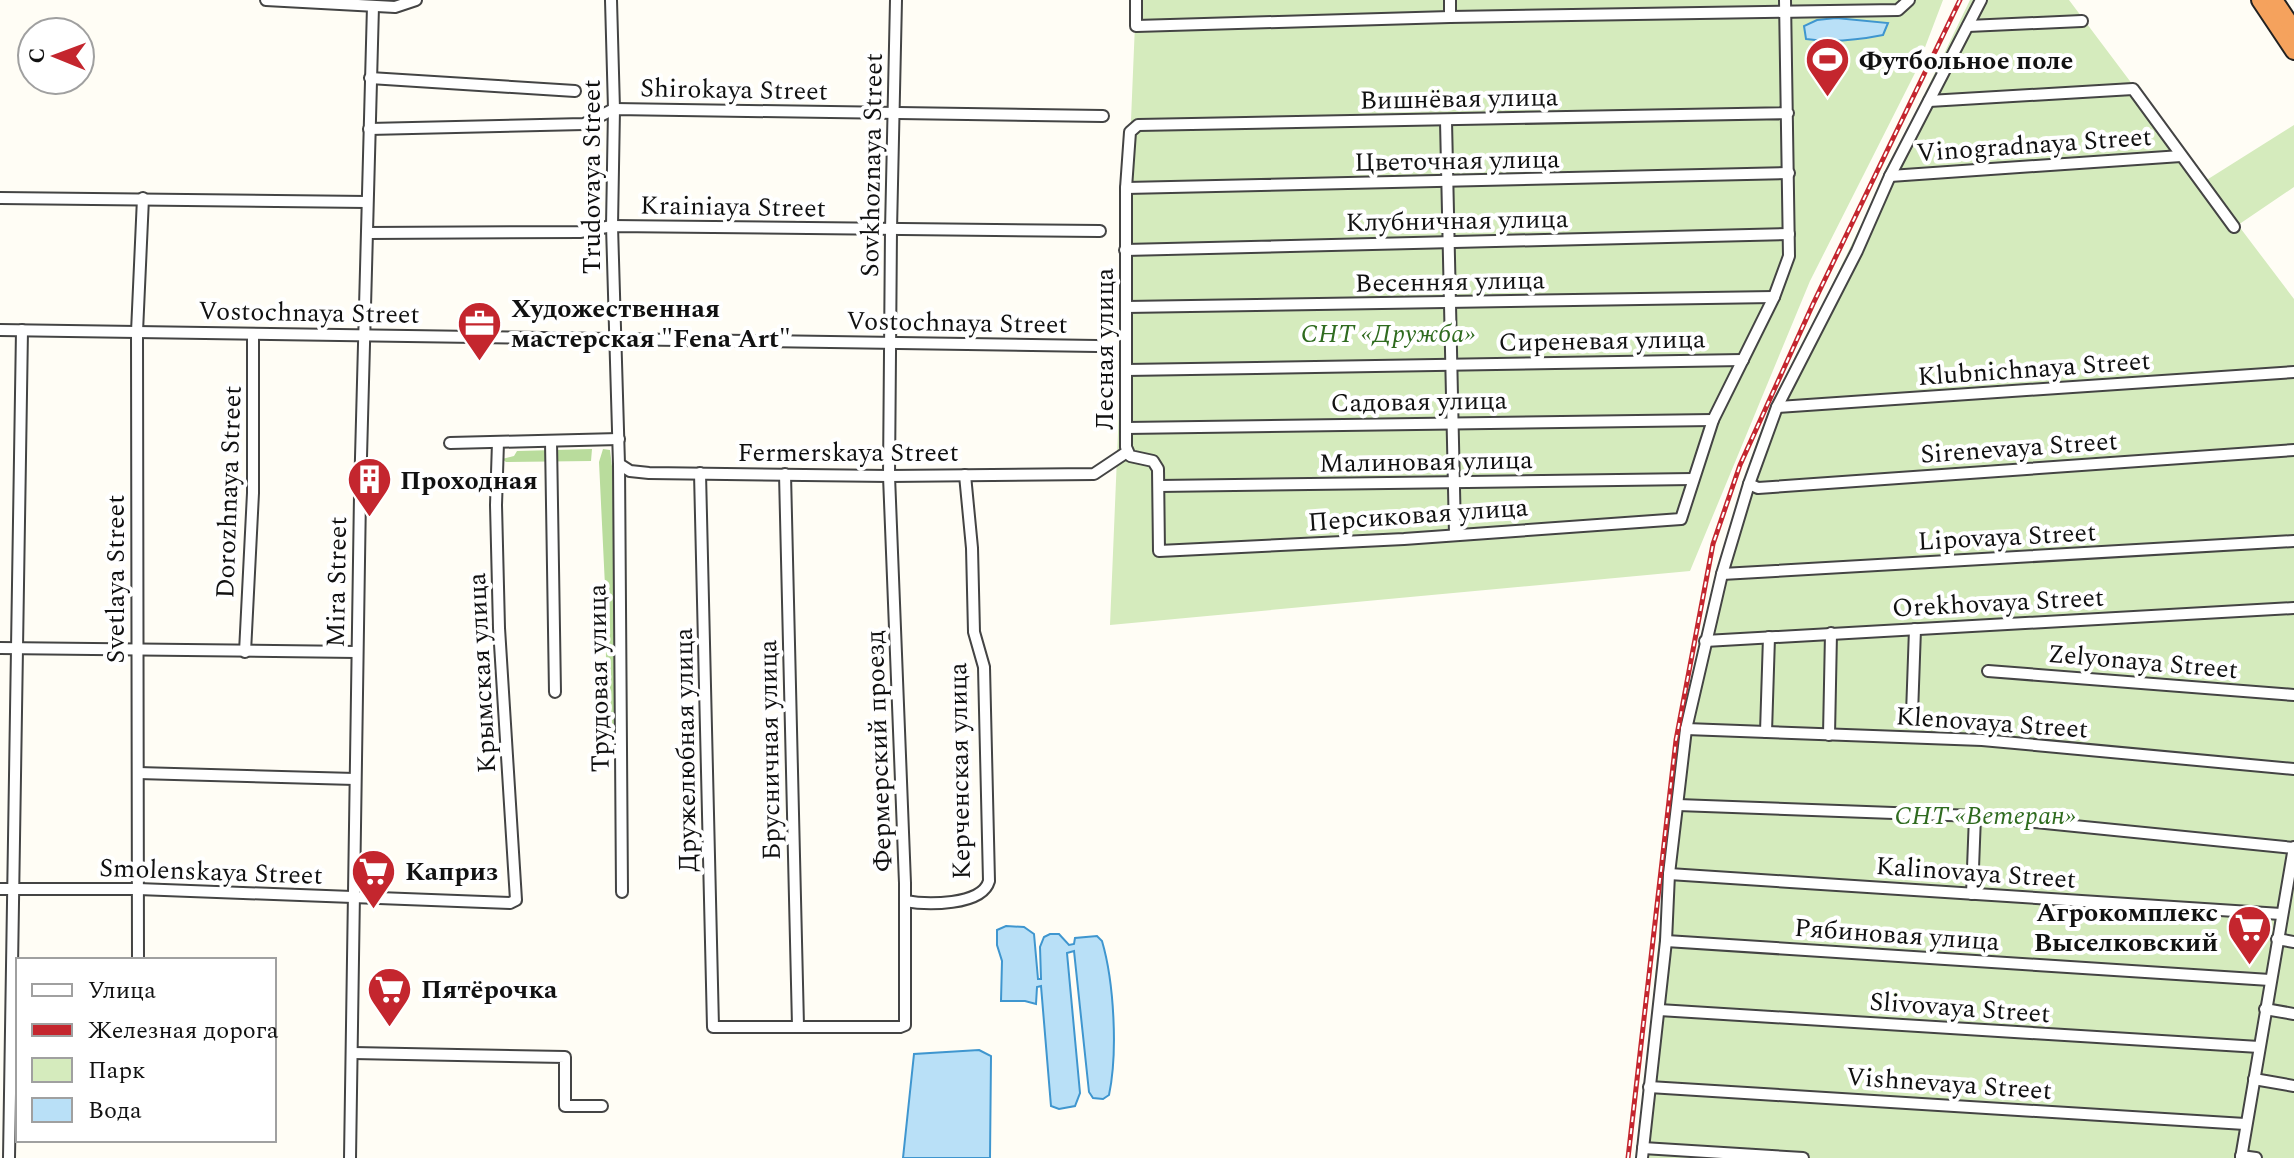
<svg xmlns="http://www.w3.org/2000/svg" width="2294" height="1158" font-family="Spectral,serif">
<style>
.green{fill:#d5ebbd}
.forest{fill:#b9dc9c}
.water{fill:#b9e0f7;stroke:#3f96cf;stroke-width:2}
.lines{fill:none;stroke-linecap:round;stroke-linejoin:round}
.minor-casing{stroke:#444;stroke-width:14}
.highway-casing{stroke:#222;stroke-width:20}
.minor{stroke:#fff;stroke-width:10}
.highway{stroke:#f5a25d;stroke-width:16}
.rail-casing{stroke:#c4262e;stroke-width:5}
.rail{stroke:#fff;stroke-width:2;stroke-dasharray:6;stroke-linecap:butt}
.labels{text-anchor:middle;stroke-width:8;stroke-linejoin:round;paint-order:stroke}
.poi-label{font-size:26px;font-weight:bold;fill:#111;stroke:#fff;text-anchor:start}
.street-label{font-size:26px;fill:#111;stroke:#fff}
.park-label{font-size:26px;font-style:italic;fill:#2f6b1f;stroke:#fff}
</style>
<rect width="100%" height="100%" fill="#fffdf5"/>
<g class="green">
<path d="M 1136,0 L 1943,0 L 1916,71 L 1810,281 L 1690,571 L 1110,625 Z"/>
<path d="M 1970,0 L 2069,0 L 2205,181 L 2294,125 L 2294,187 L 2238,225 L 2294,299 L 2294,1158 L 1637,1158 L 1667,857 L 1690,688 L 1725,554 L 1758,438 Z"/>
</g>
<g class="forest">
<path d="M 592,449 L 591,461 L 506,462 L 502,459 L 514,456 L 517,451 Z"/>
<path d="M 603,449 L 610,450 L 616,499 L 618,728 L 616,747 L 607,734 L 605,586 L 599,462 Z"/>
</g>
<g class="water">
<path d="M 1836,18 L 1888,23 L 1883,35 C 1858,40 1831,43 1806,39 L 1804,26 L 1817,20 Z"/>
<path d="M 1006,926 L 1024,927 L 1034,934 L 1038,979 L 1041,979 L 1040,947 L 1044,937 L 1050,934 L 1059,934 L 1069,945 L 1074,944 L 1075,938 L 1097,936 L 1102,941 C 1114,982 1118,1052 1109,1095 L 1103,1099 L 1093,1098 L 1089,1092 L 1074,951 L 1067,953 L 1080,1093 L 1075,1106 L 1059,1109 L 1051,1106 L 1041,986 L 1037,987 L 1036,1004 L 1025,1001 L 1001,1001 L 1002,961 L 997,945 L 997,930 Z"/>
<path d="M 979,1050 L 991,1056 L 990,1158 L 903,1158 L 914,1054 Z"/>
</g>
<g class="lines">
<defs>
<g id="minor">
<path d="M 266,0 L 395,7 L 416,0"/>
<path d="M 611,0 L 614,109 L 612,226 L 619,464 L 630,471 L 649,473 L 889,476 L 1094,474 L 1127,452"/>
<path d="M 1136,0 L 1136,26 L 1450,17 L 1898,10 L 1909,0"/>
<path d="M 1450,0 L 1450,17"/>
<path d="M 1785,0 L 1789,256 L 1774,297 L 1713,420 L 1681,519 L 1404,539 L 1159,551 L 1158,469 L 1153,461 L 1130,456 L 1126,447 L 1126,188 L 1130,132 L 1138,125 L 1788,113"/>
<path d="M 1968,26 L 2082,21"/>
<path d="M 370,78 L 575,91"/>
<path d="M 1929,101 L 2133,89 L 2234,227"/>
<path d="M 1446,121 L 1455,534"/>
<path d="M 369,129 L 584,124 L 614,109 L 1103,116"/>
<path d="M 1890,176 L 2181,156"/>
<path d="M 1126,188 L 1789,173"/>
<path d="M 0,198 L 367,202"/>
<path d="M 367,233 L 580,232 L 612,226 L 1100,231"/>
<path d="M 1125,250 L 1789,234"/>
<path d="M 1126,307 L 1774,297"/>
<path d="M 0,330 L 1097,346"/>
<path d="M 1126,370 L 1743,360"/>
<path d="M 1777,407 L 2294,372"/>
<path d="M 1126,428 L 1713,420"/>
<path d="M 551,441 L 555,692"/>
<path d="M 450,443 L 619,439"/>
<path d="M 619,464 L 622,892"/>
<path d="M 700,473 L 713,1027 L 900,1027 L 905,1025 L 905,883 L 889,476 L 891,230 L 896,0"/>
<path d="M 785,474 L 798,1026"/>
<path d="M 1749,484 L 1758,488 L 2294,450"/>
<path d="M 1159,486 L 1693,479"/>
<path d="M 1722,574 L 2294,541"/>
<path d="M 1705,641 L 2294,608"/>
<path d="M 0,648 L 357,652"/>
<path d="M 245,652 L 253,493 L 253,334"/>
<path d="M 1988,671 L 2294,695"/>
<path d="M 1912,714 L 1915,629"/>
<path d="M 1686,729 L 1982,740 L 2294,769"/>
<path d="M 1766,732 L 1769,637"/>
<path d="M 1829,735 L 1831,633"/>
<path d="M 138,773 L 355,779"/>
<path d="M 1678,805 L 1975,816 L 2294,848"/>
<path d="M 1669,874 L 2281,914"/>
<path d="M 0,889 L 138,889 L 510,903 L 516,900 L 499,628 L 496,505 L 498,442"/>
<path d="M 1972,894 L 1975,816"/>
<path d="M 905,901 C 926,905 982,906 989,881 L 984,667 L 974,632 L 972,548 L 965,475"/>
<path d="M 2277,939 L 2294,942"/>
<path d="M 1666,941 L 2270,980"/>
<path d="M 138,960 L 137,332 L 143,198"/>
<path d="M 2265,1009 L 2294,1014"/>
<path d="M 1659,1010 L 2259,1047"/>
<path d="M 353,1053 L 565,1057 L 565,1106 L 602,1106"/>
<path d="M 2254,1079 L 2294,1086"/>
<path d="M 1649,1087 L 2245,1124"/>
<path d="M 1643,1148 L 1803,1158"/>
<path d="M 2241,1156 L 2256,1158"/>
<path d="M 9,1158 L 22,330"/>
<path d="M 350,1158 L 360,495 L 373,6"/>
<path d="M 1642,1158 L 1666,941 L 1669,874 L 1686,729 L 1722,574 L 1749,484 L 1777,407 L 1857,251 L 1890,176 L 1981,0"/>
<path d="M 2241,1158 L 2294,847"/>
</g>
<g id="highway">
<path d="M 2260,0 L 2294,51"/>
<path d="M 2274,0 L 2294,30"/>
</g>
</defs>
<use href="#minor" class="minor-casing"/>
<use href="#highway" class="highway-casing"/>
<use href="#minor" class="minor"/>
<use href="#highway" class="highway"/>
<defs>
<path id="rail" d="M 1628,1158 L 1676,740 L 1713,544 L 1740,465 L 1813,304 L 1960,0"/>
</defs>
<use href="#rail" class="rail-casing"/>
<use href="#rail" class="rail"/>
</g>
<defs>
<symbol id="stadium-pin" viewBox="-11 -11 22 30"><path d="M0 17L-7.5 6A9.5 9.5 0 1 1 7.5 6Z" fill="#c4262e" stroke="#fff"/><path d="M0-5a6.5 5 0 1 0 0 10a6.5 5 0 1 0 0-10ZM-3.5-1.8h7v3.6h-7Z" fill="#fff"/></symbol>
<symbol id="office-pin" viewBox="-11 -11 22 30"><path d="M0 17L-7.5 6A9.5 9.5 0 1 1 7.5 6Z" fill="#c4262e" stroke="#fff"/><path d="M-6-3h4V-5.5h4V-3h4V5H-6ZM-1-4.5V-3h2v-1.5ZM-6 0V1H6V0Z" fill="#fff"/></symbol>
<symbol id="building-pin" viewBox="-11 -11 22 30"><path d="M0 17L-7.5 6A9.5 9.5 0 1 1 7.5 6Z" fill="#c4262e" stroke="#fff"/><path d="M-4-6H4V6H1V3H-1V6H-4ZM-2.5-4.3h1.7v1.8h-1.7ZM.8-4.3h1.7v1.8H.8ZM-2.5-1h1.7V.8h-1.7ZM.8-1h1.7V.8H.8Z" fill="#fff"/></symbol>
<symbol id="supermarket-pin" viewBox="-11 -11 22 30"><path d="M0 17L-7.5 6A9.5 9.5 0 1 1 7.5 6Z" fill="#c4262e" stroke="#fff"/><path d="M-6-5.5h2.5l.6 2H6L4.5 2H-2.5L-4.4-4H-6ZM-1.5 3.2a1.3 1.3 0 1 0 .1 0ZM3 3.2a1.3 1.3 0 1 0 .1 0Z" fill="#fff"/></symbol>
</defs>
<g fill-rule="evenodd">
<use href="#stadium-pin" x="1802" y="34" width="51" height="69"/>
<use href="#office-pin" x="454" y="298" width="51" height="69"/>
<use href="#building-pin" x="344" y="454" width="51" height="69"/>
<use href="#supermarket-pin" x="348" y="846" width="51" height="69"/>
<use href="#supermarket-pin" x="2224" y="902" width="51" height="69"/>
<use href="#supermarket-pin" x="364" y="964" width="51" height="69"/>
</g>
<g class="labels">
<g class="poi-label">
<text x="1859" y="69">Футбольное поле</text>
<text x="511" y="317">Художественная<tspan x="511" dy="30">мастерская "Fena Art"</tspan></text>
<text x="400" y="489">Проходная</text>
<text x="405" y="880">Каприз</text>
<text x="2218" y="921" text-anchor="end">Агрокомплекс<tspan x="2218" dy="30">Выселковский</tspan></text>
<text x="421" y="998">Пятёрочка</text>
</g>
<g class="street-label">
<text transform="translate(734 89) rotate(1)" y="9">Shirokaya Street</text>
<text transform="translate(1459 98) rotate(-1)" y="9">Вишнёвая улица</text>
<text transform="translate(2034 144) rotate(-4)" y="9">Vinogradnaya Street</text>
<text transform="translate(1457 160) rotate(-1)" y="9">Цветочная улица</text>
<text transform="translate(871 165) rotate(-89)" y="9">Sovkhoznaya Street</text>
<text transform="translate(591 177) rotate(-90)" y="9">Trudovaya Street</text>
<text transform="translate(733 206) rotate(1)" y="9">Krainiaya Street</text>
<text transform="translate(1457 220) rotate(-1)" y="9">Клубничная улица</text>
<text transform="translate(1450 281) rotate(-1)" y="9">Весенняя улица</text>
<text transform="translate(309 312) rotate(1)" y="9">Vostochnaya Street</text>
<text transform="translate(957 322) rotate(1)" y="9">Vostochnaya Street</text>
<text transform="translate(1602 340) rotate(-1)" y="9">Сиреневая улица</text>
<text transform="translate(1104 349) rotate(-90)" y="9">Лесная улица</text>
<text transform="translate(2034 368) rotate(-4)" y="9">Klubnichnaya Street</text>
<text transform="translate(1419 401) rotate(-1)" y="9">Садовая улица</text>
<text transform="translate(2019 447) rotate(-4)" y="9">Sirenevaya Street</text>
<text x="848" y="461">Fermerskaya Street</text>
<text transform="translate(1426 461) rotate(-1)" y="9">Малиновая улица</text>
<text transform="translate(228 492) rotate(-88)" y="9">Dorozhnaya Street</text>
<text transform="translate(1418 514) rotate(-4)" y="9">Персиковая улица</text>
<text transform="translate(2007 536) rotate(-3)" y="9">Lipovaya Street</text>
<text transform="translate(115 579) rotate(-90)" y="9">Svetlaya Street</text>
<text transform="translate(336 582) rotate(-89)" y="9">Mira Street</text>
<text transform="translate(1998 602) rotate(-3)" y="9">Orekhovaya Street</text>
<text transform="translate(2143 661) rotate(5)" y="9">Zelyonaya Street</text>
<text transform="translate(481 673) rotate(-93)" y="9">Крымская улица</text>
<text transform="translate(598 678) rotate(-91)" y="9">Трудовая улица</text>
<text transform="translate(1992 722) rotate(4)" y="9">Klenovaya Street</text>
<text transform="translate(685 750) rotate(-91)" y="9">Дружелюбная улица</text>
<text transform="translate(769 750) rotate(-91)" y="9">Брусничная улица</text>
<text transform="translate(878 751) rotate(-92)" y="9">Фермерский проезд</text>
<text transform="translate(959 771) rotate(-91)" y="9">Керченская улица</text>
<text transform="translate(211 871) rotate(2)" y="9">Smolenskaya Street</text>
<text transform="translate(1976 872) rotate(4)" y="9">Kalinovaya Street</text>
<text transform="translate(1897 934) rotate(4)" y="9">Рябиновая улица</text>
<text transform="translate(1960 1007) rotate(4)" y="9">Slivovaya Street</text>
<text transform="translate(1949 1083) rotate(4)" y="9">Vishnevaya Street</text>
</g>
<g class="park-label">
<text x="1388" y="342">СНТ «Дружба»</text>
<text x="1985" y="824">СНТ «Ветеран»</text>
</g>
</g>
<rect x="16" y="958" width="260" height="184" fill="#ffffff" stroke="#a0a0a0" stroke-width="2"/>
<rect x="32" y="984" width="40" height="12" fill="#ffffff" stroke="#a0a0a0" stroke-width="2"/>
<text x="88" y="998" font-size="24" fill="#111111">Улица</text>
<rect x="32" y="1024" width="40" height="12" fill="#c4262e" stroke="#a0a0a0" stroke-width="2"/>
<text x="88" y="1038" font-size="24" fill="#111111">Железная дорога</text>
<rect x="32" y="1058" width="40" height="24" fill="#d5ebbd" stroke="#a0a0a0" stroke-width="2"/>
<text x="88" y="1078" font-size="24" fill="#111111">Парк</text>
<rect x="32" y="1098" width="40" height="24" fill="#b9e0f7" stroke="#a0a0a0" stroke-width="2"/>
<text x="88" y="1118" font-size="24" fill="#111111">Вода</text>
<g transform="translate(56 56) rotate(271)"><circle r="38" fill="#ffffff" stroke="#a0a0a0" stroke-width="2"/>
<path d="M0-6L14 30L0 20L-14 30Z" fill="#c4262e"/>
<text y="-12" font-size="22" font-weight="bold" text-anchor="middle" fill="#111111">С</text>
</g>
</svg>
